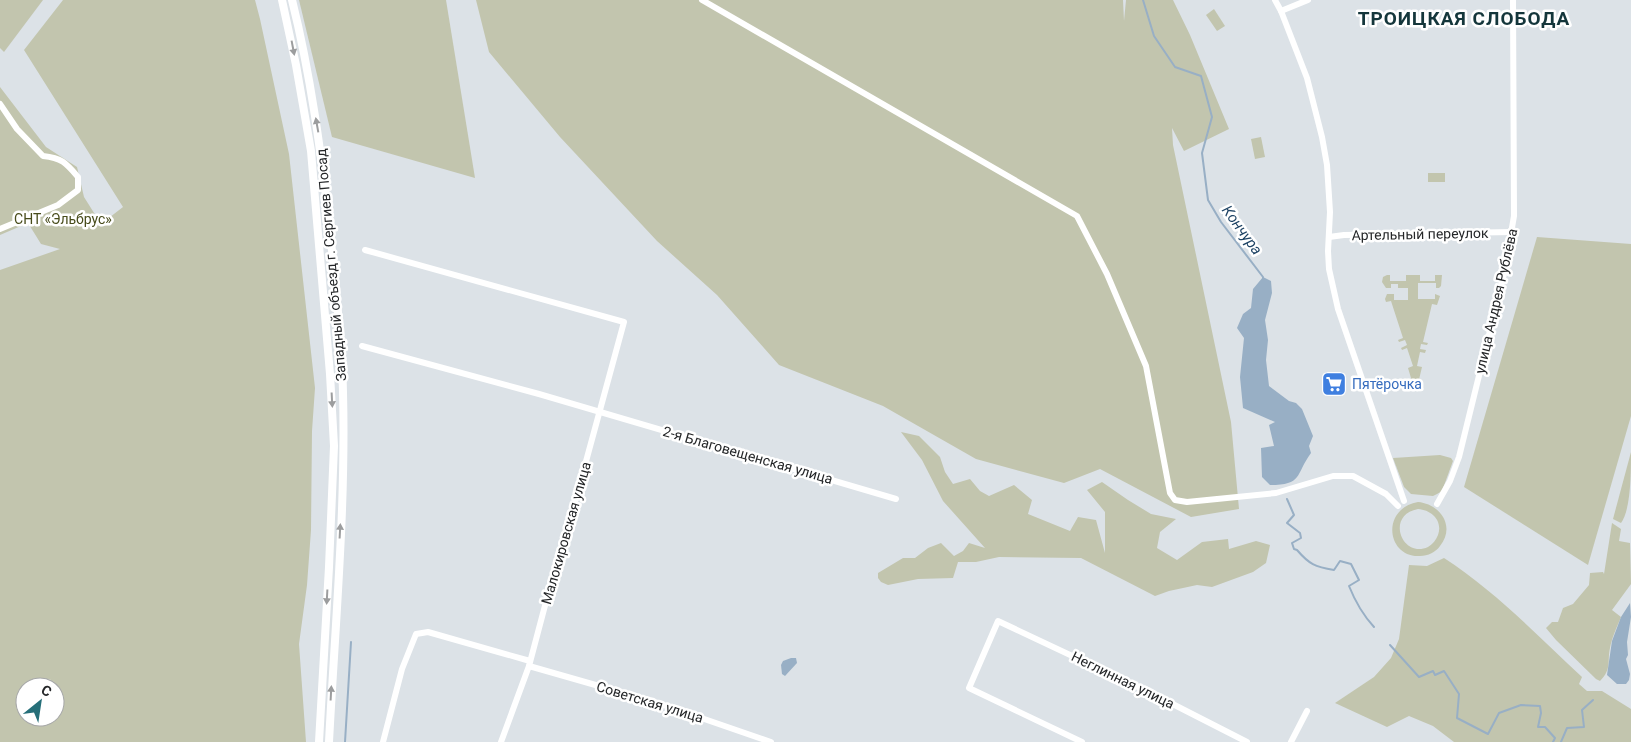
<svg xmlns="http://www.w3.org/2000/svg" width="1631" height="742" font-family="Roboto,sans-serif">
<style>
.green{fill:#c2c5ae;fill-rule:evenodd}
.water{fill:#98afc5}
.lines{fill:none;stroke-linecap:round;stroke-linejoin:round}
.stream{stroke:#98afc5;stroke-width:2}
.minor{stroke:#fff;stroke-width:6}
.major{stroke:#fff;stroke-width:8}
.oneway{fill:#9c9d9e}
.labels{text-anchor:middle;stroke-width:5;stroke-linejoin:round;paint-order:stroke}
.park-label{font-size:14px;fill:#474b1a;stroke:#fff}
.street-label{font-size:14px;fill:#242628;stroke:#fff}
.shop-label{font-size:14px;fill:#366cbe;stroke:#fff;text-anchor:start}
.water-label{font-size:15px;font-style:italic;fill:#1f4465;stroke:#fff}
.district-label{font-size:19px;font-weight:bold;letter-spacing:1px;fill:#14363b;stroke:#fff}
</style>
<rect width="100%" height="100%" fill="#dce2e7"/>
<g class="green">
<path d="M 0,0 L 43,0 L 4,52 L 0,48 Z"/>
<path d="M 63,0 L 255,0 L 260,19 L 289,154 L 315,388 L 312,431 L 311,530 L 307,585 L 299,644 L 306,742 L 0,742 L 0,270 L 60,249 L 41,244 L 28,223 L 0,235 L 0,87 L 46,147 L 77,167 L 84,197 L 101,224 L 123,207 L 24,50 ZM 25,687 L 55,687 L 55,717 L 25,717 Z"/>
<path d="M 299,0 L 446,0 L 475,178 L 332,137 Z"/>
<path d="M 476,0 L 1123,0 L 1124,21 L 1126,0 L 1173,0 L 1190,35 L 1229,129 L 1184,151 L 1172,128 L 1173,145 L 1231,422 L 1239,509 L 1191,517 L 1100,469 L 1064,483 L 976,459 L 883,406 L 779,365 L 717,295 L 657,241 L 560,137 L 489,52 Z"/>
<path d="M 1214,9 L 1225,26 L 1217,31 L 1206,15 Z"/>
<path d="M 1261,137 L 1265,157 L 1255,159 L 1251,139 Z"/>
<rect x="1428" y="173" width="17" height="9"/>
<path d="M 1537,237 L 1631,244 L 1631,416 L 1588,565 L 1464,487 Z"/>
<path d="M 1387,275 L 1390,275 L 1390,281 L 1406,281 L 1406,275 L 1420,275 L 1420,281 L 1435,281 L 1435,275 L 1442,275 L 1441,286 L 1439,288 L 1436,288 L 1436,283 L 1418,283 L 1418,299 L 1435,299 L 1435,294 L 1440,296 L 1437,305 L 1432,304 L 1423,342 L 1428,343 L 1427,345 L 1421,344 L 1420,349 L 1426,350 L 1425,353 L 1420,352 L 1417,366 L 1422,367 L 1417,388 L 1414,388 L 1408,368 L 1413,366 L 1407,348 L 1402,350 L 1401,348 L 1407,345 L 1405,340 L 1399,342 L 1398,340 L 1403,338 L 1391,301 L 1386,302 L 1385,299 L 1387,294 L 1394,294 L 1394,300 L 1408,300 L 1408,288 L 1398,288 L 1398,284 L 1391,284 L 1391,288 L 1386,288 L 1382,282 L 1383,277 Z"/>
<path d="M 901,432 L 919,436 L 940,457 L 945,472 L 953,484 L 970,479 L 980,491 L 989,496 L 1014,485 L 1032,500 L 1028,514 L 1070,531 L 1078,517 L 1096,520 L 1105,553 L 1105,512 L 1087,490 L 1102,482 L 1128,500 L 1151,514 L 1176,519 L 1160,532 L 1157,548 L 1177,560 L 1202,542 L 1228,539 L 1229,549 L 1256,541 L 1270,545 L 1266,563 L 1253,572 L 1212,587 L 1197,585 L 1169,591 L 1155,596 L 1081,558 L 999,557 L 976,562 L 958,562 L 953,578 L 918,579 L 888,585 L 881,582 L 878,578 L 878,573 L 903,558 L 915,558 L 928,548 L 941,543 L 954,556 L 963,551 L 969,543 L 985,548 L 943,501 L 922,460 Z"/>
<path d="M 1631,452 C 1631,471 1631,510 1621,523 L 1613,519 Z"/>
<path d="M 1440,455 L 1451,458 L 1453,461 L 1442,491 L 1437,494 L 1433,496 L 1411,494 L 1404,487 L 1393,458 Z"/>
<path d="M 1418,502 C 1440,504 1456,526 1440,546 C 1436,552 1428,556 1420,556 C 1387,558 1380,509 1418,502 ZM 1418,509 C 1432,510 1443,521 1438,535 C 1436,540 1433,544 1428,547 C 1402,559 1385,515 1418,509 Z"/>
<path d="M 1612,523 L 1621,529 L 1619,541 L 1630,543 L 1631,584 L 1612,610 L 1621,617 C 1617,627 1612,637 1610,648 C 1607,662 1612,669 1600,681 L 1596,679 L 1556,640 L 1546,628 L 1552,622 L 1558,622 L 1563,608 L 1573,604 L 1589,585 L 1590,573 L 1603,572 L 1604,574 Z"/>
<path d="M 1444,558 C 1495,591 1538,636 1582,677 L 1579,684 L 1587,691 L 1602,691 L 1631,709 L 1631,742 L 1454,742 L 1433,726 L 1409,716 L 1387,727 L 1335,703 L 1374,677 L 1391,658 L 1399,639 L 1409,565 L 1427,566 Z"/>
</g>
<g class="water">
<path d="M 1263,277 L 1271,281 L 1272,293 L 1265,320 L 1268,340 L 1266,360 L 1269,386 L 1289,401 L 1296,403 L 1302,409 L 1313,436 L 1309,446 L 1311,453 C 1295,475 1303,485 1270,485 L 1262,477 L 1261,448 L 1274,446 L 1269,425 L 1275,422 L 1243,408 L 1240,377 L 1244,338 L 1237,328 L 1243,314 L 1251,308 L 1253,289 Z"/>
<path d="M 1630,603 L 1631,617 L 1627,642 L 1628,655 L 1626,659 L 1630,674 L 1629,680 L 1626,684 L 1617,684 L 1607,675 L 1612,641 L 1621,617 Z"/>
<path d="M 791,658 L 796,658 L 797,663 L 785,676 L 782,674 L 781,665 L 783,661 Z"/>
</g>
<g class="lines">
<g class="stream">
<path d="M 1143,0 L 1154,36 L 1175,67 L 1201,76 L 1212,117 L 1202,153 L 1208,200 L 1221,222 L 1263,277 L 1263,279"/>
<path d="M 1287,499 L 1294,515 L 1287,523 L 1300,533 L 1301,538 L 1292,543 L 1294,549 L 1297,550 C 1309,564 1315,567 1334,570 L 1340,561 L 1351,564 L 1359,580 L 1349,586 C 1355,601 1363,615 1374,627"/>
<path d="M 1390,645 L 1419,677 L 1433,671 L 1435,675 L 1444,671 L 1459,694 L 1457,718 L 1488,734 L 1499,713 L 1521,705 L 1540,706 L 1541,713 L 1538,727 L 1545,727 L 1555,738 L 1553,742"/>
<path d="M 345,742 L 351,642"/>
<path d="M 1561,742 L 1567,728 L 1584,727 L 1582,710 L 1593,700"/>
</g>
<g class="minor">
<path d="M 702,0 L 1077,216 L 1107,274 L 1146,366 L 1170,493 L 1175,500 L 1187,502 L 1276,493 L 1333,476 L 1353,476 L 1386,494 L 1398,506"/>
<path d="M 1275,0 L 1281,11 L 1307,78 L 1322,137 L 1327,165 L 1330,212 L 1328,251 L 1329,269 L 1338,309 L 1404,501"/>
<path d="M 1281,11 L 1308,0"/>
<path d="M 0,104 L 17,129 L 43,156 C 62,158 66,163 78,177 L 78,190 L 58,205 L 0,229"/>
<path d="M 1329,237 L 1344,235 L 1512,232"/>
<path d="M 365,250 L 624,322 L 567,531 L 547,598 L 529,666 L 501,742"/>
<path d="M 362,346 L 539,394 L 896,499"/>
<path d="M 1437,504 L 1450,481 L 1459,457 L 1504,274 L 1514,216 L 1513,0"/>
<path d="M 529,666 L 655,702 L 771,742"/>
<path d="M 383,742 L 402,669 L 416,634 L 428,632 L 530,661"/>
<path d="M 1082,742 L 969,688 L 998,621 L 1153,694 L 1247,742"/>
<path d="M 1291,742 L 1307,711"/>
</g>
<g class="major">
<path d="M 282,0 L 296,65 L 311,151 L 330,374 L 334,446 L 329,567 L 319,742"/>
<path d="M 292,0 C 311,76 321,153 330,230 C 335,284 342,338 343,392 C 346,508 335,626 329,742"/>
</g>
</g>
<defs><path id="oneway-solid" d="M-6-.8H1V-3.2L6.5 0L1 3.2V.8H-6Z" transform="scale(1.25)"/></defs>
<g class="oneway">
<use href="#oneway-solid" transform="translate(293 48) rotate(79)"/>
<use href="#oneway-solid" transform="translate(317 125) rotate(-100)"/>
<use href="#oneway-solid" transform="translate(332 400) rotate(87)"/>
<use href="#oneway-solid" transform="translate(340 531) rotate(-87)"/>
<use href="#oneway-solid" transform="translate(327 597) rotate(93)"/>
<use href="#oneway-solid" transform="translate(331 693) rotate(-87)"/>
</g>
<defs>
<symbol id="supermarket-square" viewBox="-11 -11 22 22"><rect x="-9" y="-9" width="18" height="18" rx="4" fill="#3f7fe0" stroke="#fff"/><path d="M-6-5.5h2.5l.6 2H6L4.5 2H-2.5L-4.4-4H-6ZM-1.5 3.2a1.3 1.3 0 1 0 .1 0ZM3 3.2a1.3 1.3 0 1 0 .1 0Z" fill="#fff"/></symbol>
</defs>
<g fill-rule="evenodd">
<use href="#supermarket-square" x="1320" y="370" width="28" height="28"/>
</g>
<g class="labels">
<g class="park-label">
<text x="63" y="224">СНТ «Эльбрус»</text>
</g>
<g class="street-label">
<text transform="translate(1420 234) rotate(-1)" y="5">Артельный переулок</text>
<text transform="translate(331 265) rotate(-95)" y="5">Западный объезд г. Сергиев Посад</text>
<text transform="translate(1496 301) rotate(-77)" y="5">улица Андрея Рублёва</text>
<text transform="translate(748 455) rotate(16)" y="5">2-я Благовещенская улица</text>
<text transform="translate(566 533) rotate(-74)" y="5">Малокировская улица</text>
<text transform="translate(1123 680) rotate(26)" y="5">Неглинная улица</text>
<text transform="translate(650 702) rotate(17)" y="5">Советская улица</text>
</g>
<g class="shop-label">
<text x="1352" y="389">Пятёрочка</text>
</g>
<g class="water-label">
<text transform="translate(1242 230) rotate(54)" y="5">Кончура</text>
</g>
<g class="district-label">
<text x="1464" y="25">ТРОИЦКАЯ СЛОБОДА</text>
</g>
</g>
<g transform="translate(40 702) rotate(30)"><circle r="24" fill="#ffffff" stroke="#a7a8a9"/>
<path d="M0-4L9 19L0 12L-9 19Z" fill="#266f79"/>
<text y="-8" font-size="14" font-weight="bold" text-anchor="middle" fill="#242628">С</text>
</g>
</svg>
